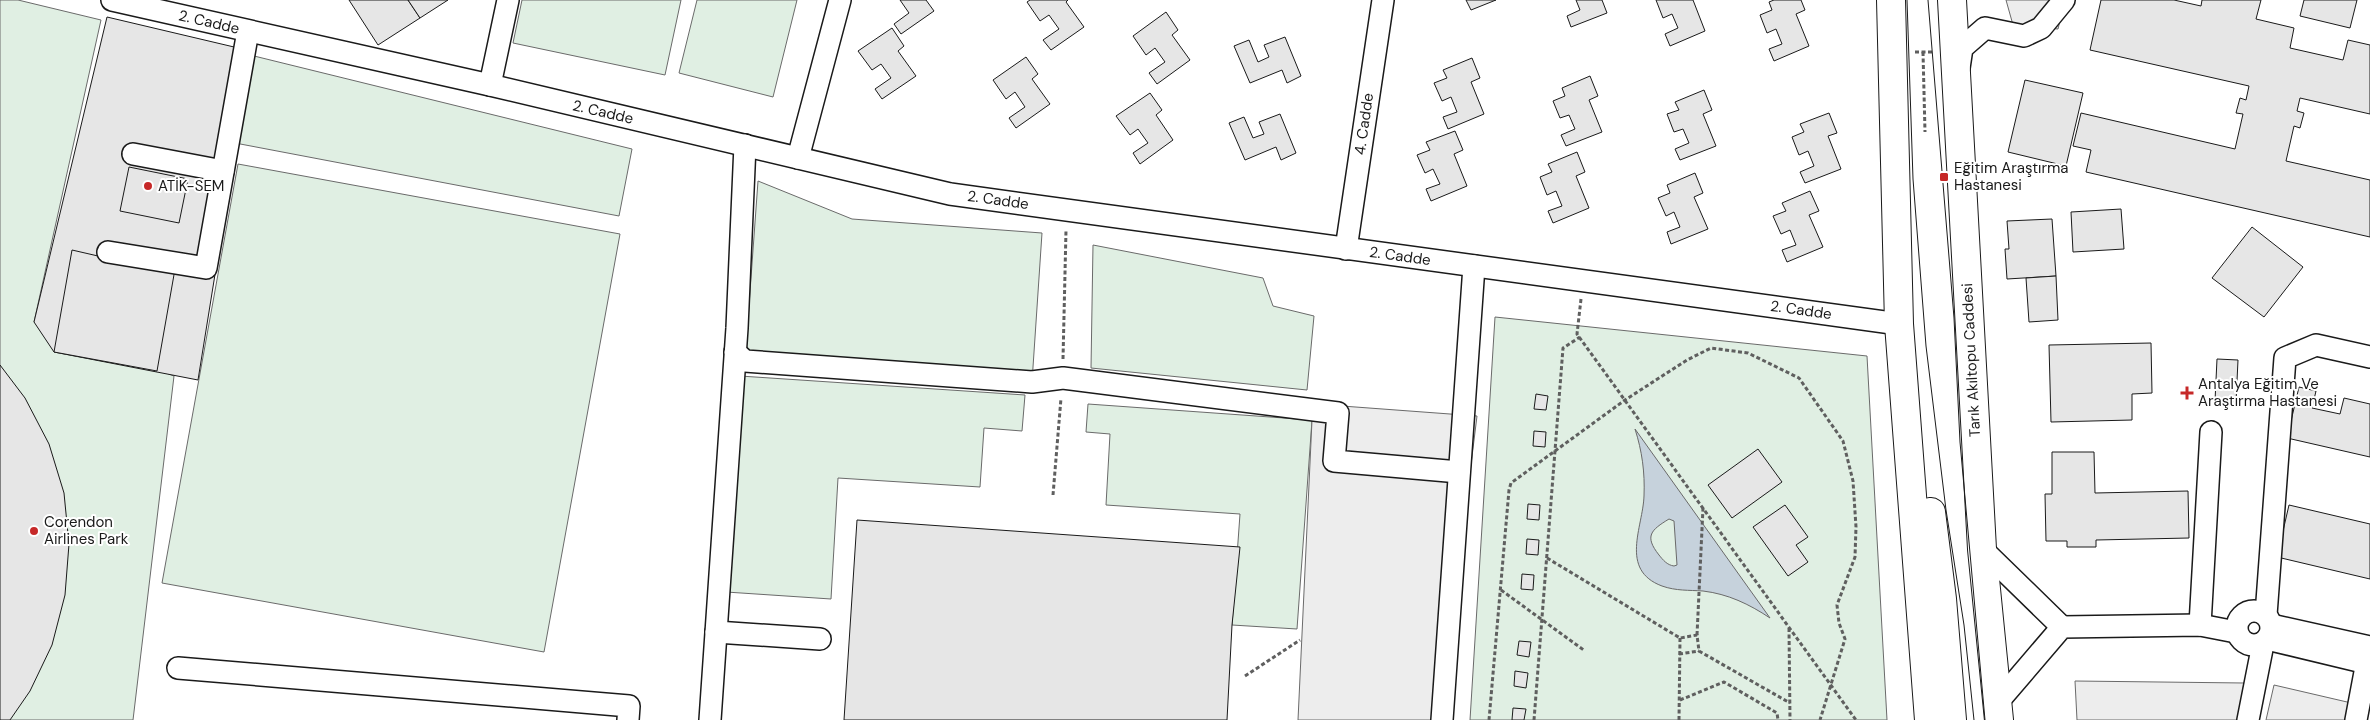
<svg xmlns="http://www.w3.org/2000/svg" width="2370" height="720" font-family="'DM Sans',sans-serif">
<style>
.green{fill:#e0efe3;stroke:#6a6a6a}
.parking{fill:#ededed;stroke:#6a6a6a}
.water{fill:#c6d2dc;stroke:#6a6a6a;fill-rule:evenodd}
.building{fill:#e6e6e6;stroke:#1a1a1a}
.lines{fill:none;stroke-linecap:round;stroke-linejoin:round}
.minor-casing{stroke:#1a1a1a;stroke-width:24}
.major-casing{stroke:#1a1a1a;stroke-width:30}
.path{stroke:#5f5f5f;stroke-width:3;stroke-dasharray:4 2.5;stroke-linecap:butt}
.minor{stroke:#fff;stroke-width:21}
.major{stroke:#fff;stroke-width:28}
.tram{stroke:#1a1a1a;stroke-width:1}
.poi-dot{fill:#c62828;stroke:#fff;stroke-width:2}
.labels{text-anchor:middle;stroke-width:4;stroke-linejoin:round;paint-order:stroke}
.street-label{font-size:15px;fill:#1a1a1a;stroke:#fff}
.poi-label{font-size:15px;fill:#1a1a1a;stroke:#fff;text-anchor:start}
</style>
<rect width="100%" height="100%" fill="#fff"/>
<g class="green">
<path d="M 0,0 L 18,0 L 101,20 L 34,322 L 174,376 L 133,720 L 0,720 Z"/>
<path d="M 522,0 L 681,0 L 665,75 L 513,43 Z"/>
<path d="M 697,0 L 797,0 L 773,97 L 679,73 Z"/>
<path d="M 250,55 L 632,149 L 619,216 L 235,143 Z"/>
<path d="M 238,164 L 620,234 L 544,652 L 162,583 Z"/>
<path d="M 758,181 L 852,219 L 1042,233 L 1032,382 L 745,361 Z"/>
<path d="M 1093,245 L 1263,278 L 1273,306 L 1314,316 L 1307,390 L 1091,368 Z"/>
<path d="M 1495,317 L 1867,356 L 1887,720 L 1470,720 Z"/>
<path d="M 740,376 L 1025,395 L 1022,431 L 984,428 L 980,487 L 838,478 L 831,599 L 726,592 Z"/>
<path d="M 1088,404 L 1312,420 L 1297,629 L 1232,625 L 1240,514 L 1106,505 L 1110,434 L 1086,432 Z"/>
</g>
<g class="parking">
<path d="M 2006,0 L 2065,0 L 2058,29 L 2013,25 Z"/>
<path d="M 1315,404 L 1477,416 L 1447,659 L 1443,720 L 1298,720 L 1312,420 Z"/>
<path d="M 2075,681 L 2244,683 L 2238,720 L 2077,720 Z"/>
<path d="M 2274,685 L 2360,705 L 2357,720 L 2266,720 Z"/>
</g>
<path class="water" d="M 1635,429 L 1770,618 C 1749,604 1728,594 1703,591 C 1689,590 1676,591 1662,586 C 1619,570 1643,527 1644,496 C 1645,472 1642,451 1635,429 ZM 1669,519 L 1674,521 L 1677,565 L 1674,566 C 1667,565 1663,560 1659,555 C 1644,536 1651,530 1669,519 Z"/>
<g class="building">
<path d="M 349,0 L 408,0 L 420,18 L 378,45 Z"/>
<path d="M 408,0 L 448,0 L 420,18 Z"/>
<path d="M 900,0 L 926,0 L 934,11 L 901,34 L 894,24 L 909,13 Z"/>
<path d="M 1030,0 L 1068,0 L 1066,2 L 1084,27 L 1051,50 L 1043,40 L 1059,29 L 1049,15 L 1040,21 L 1027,2 Z"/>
<path d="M 1466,0 L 1496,0 L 1471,10 Z"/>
<path d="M 1576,0 L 1602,0 L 1607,13 L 1571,27 L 1567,16 L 1580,10 Z"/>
<path d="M 1656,0 L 1693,0 L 1705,31 L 1670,46 L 1665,34 L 1678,28 L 1672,14 L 1663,18 Z"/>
<path d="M 1774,0 L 1801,0 L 1805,10 L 1796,14 L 1809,46 L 1774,61 L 1769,49 L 1782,44 L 1776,29 L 1767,33 L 1760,15 L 1772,10 L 1769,2 Z"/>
<path d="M 2101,0 L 2174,0 L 2201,6 L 2202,0 L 2261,0 L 2256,19 L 2294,28 L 2290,48 L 2343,60 L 2348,40 L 2370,45 L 2370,114 L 2300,98 L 2297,111 L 2304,113 L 2300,128 L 2294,126 L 2286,161 L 2370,180 L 2370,237 L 2086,172 L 2091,150 L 2073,146 L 2081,113 L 2235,149 L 2243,114 L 2236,113 L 2240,98 L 2246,100 L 2249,86 L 2090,50 Z"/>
<path d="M 2304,0 L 2357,0 L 2350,28 L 2300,16 Z"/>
<path d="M 1166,12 L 1178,30 L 1172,35 L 1190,60 L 1157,84 L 1149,73 L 1165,62 L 1155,48 L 1146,55 L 1133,36 Z"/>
<path d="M 107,17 L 251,51 L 198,380 L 54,352 L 34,322 Z"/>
<path d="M 892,28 L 904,46 L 898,51 L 916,76 L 882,99 L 875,89 L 891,78 L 881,64 L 872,70 L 858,51 Z"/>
<path d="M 1285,37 L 1301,76 L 1287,83 L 1282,70 L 1250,83 L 1234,46 L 1249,40 L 1258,62 L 1269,57 L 1264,45 Z"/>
<path d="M 1026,57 L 1038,74 L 1032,79 L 1050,104 L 1016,128 L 1009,118 L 1025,107 L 1015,92 L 1006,99 L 993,80 Z"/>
<path d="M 1472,58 L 1480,78 L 1471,82 L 1484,114 L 1448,129 L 1443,117 L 1457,112 L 1451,97 L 1442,101 L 1434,83 L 1447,78 L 1443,70 Z"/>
<path d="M 1590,76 L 1598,96 L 1589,100 L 1602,132 L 1566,146 L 1561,135 L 1575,129 L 1569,115 L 1560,118 L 1553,101 L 1565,96 L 1562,88 Z"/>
<path d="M 2025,80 L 2083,93 L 2066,166 L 2008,152 Z"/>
<path d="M 1704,90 L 1712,110 L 1703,114 L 1716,146 L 1680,160 L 1675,149 L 1689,143 L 1683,129 L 1674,132 L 1667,114 L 1679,110 L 1675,102 Z"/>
<path d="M 1150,93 L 1162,110 L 1156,115 L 1173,140 L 1140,164 L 1133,153 L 1148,143 L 1138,129 L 1130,135 L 1116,116 Z"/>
<path d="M 1829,113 L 1837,133 L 1828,136 L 1841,169 L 1805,183 L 1800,172 L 1814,166 L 1808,151 L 1799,155 L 1792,137 L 1804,132 L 1800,124 Z"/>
<path d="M 1280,114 L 1296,153 L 1281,160 L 1276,147 L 1245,160 L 1229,123 L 1244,117 L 1253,138 L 1264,134 L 1259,122 Z"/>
<path d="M 1455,131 L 1463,150 L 1454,154 L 1467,186 L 1431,201 L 1426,189 L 1440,184 L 1433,169 L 1425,173 L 1417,155 L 1430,150 L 1426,142 Z"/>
<path d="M 1577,152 L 1585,172 L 1576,176 L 1589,208 L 1553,223 L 1548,211 L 1562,206 L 1556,191 L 1547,195 L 1540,177 L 1552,172 L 1548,164 Z"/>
<path d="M 129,167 L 188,179 L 179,223 L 120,211 Z"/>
<path d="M 1695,173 L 1703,193 L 1694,197 L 1708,229 L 1671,244 L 1667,232 L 1680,227 L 1674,212 L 1666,216 L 1658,198 L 1670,193 L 1667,185 Z"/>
<path d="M 1810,191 L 1819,211 L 1809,215 L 1823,247 L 1787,262 L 1782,250 L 1796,245 L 1790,230 L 1781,234 L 1773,216 L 1786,211 L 1782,203 Z"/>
<path d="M 2121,209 L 2124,249 L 2073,252 L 2071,212 Z"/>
<path d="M 2052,219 L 2056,276 L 2007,279 L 2005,249 L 2009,249 L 2007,221 Z"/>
<path d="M 2252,227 L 2303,267 L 2264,317 L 2212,278 Z"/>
<path d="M 72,250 L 124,262 L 175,269 L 157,371 L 54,352 Z"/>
<path d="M 2056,276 L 2058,320 L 2029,322 L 2026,278 Z"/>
<path d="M 2151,343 L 2152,393 L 2132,394 L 2132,420 L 2051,422 L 2049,345 Z"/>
<path d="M 2217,359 L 2238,360 L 2236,402 L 2215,401 Z"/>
<path d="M 0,365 L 25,398 L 49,444 L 64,493 L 69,544 L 65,595 L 52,645 L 30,691 L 10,720 L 0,720 Z"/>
<path d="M 2299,387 L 2316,391 L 2312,408 L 2340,414 L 2344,398 L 2370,404 L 2370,457 L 2287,438 Z"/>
<path d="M 1536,394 L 1548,396 L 1546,410 L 1534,409 Z"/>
<path d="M 1534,431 L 1546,432 L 1545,447 L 1533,446 Z"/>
<path d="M 1758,449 L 1782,482 L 1732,518 L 1708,485 Z"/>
<path d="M 2052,452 L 2094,452 L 2095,493 L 2188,491 L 2189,538 L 2096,540 L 2096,547 L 2067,547 L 2067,541 L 2046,541 L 2045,494 L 2052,494 Z"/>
<path d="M 1528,504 L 1540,505 L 1539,520 L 1527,519 Z"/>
<path d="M 1785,505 L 1808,537 L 1796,545 L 1808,562 L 1788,576 L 1753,527 Z"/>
<path d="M 2289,505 L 2370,524 L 2370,579 L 2277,557 Z"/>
<path d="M 857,520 L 1240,547 L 1232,625 L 1227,720 L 844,720 Z"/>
<path d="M 1527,539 L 1539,540 L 1538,555 L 1526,554 Z"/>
<path d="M 1522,574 L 1534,575 L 1533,590 L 1521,589 Z"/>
<path d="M 1519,641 L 1531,642 L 1529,657 L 1517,655 Z"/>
<path d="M 1515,671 L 1528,673 L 1526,688 L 1514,686 Z"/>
<path d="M 1513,708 L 1526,709 L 1524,720 L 1512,720 Z"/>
</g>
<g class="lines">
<defs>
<g id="minor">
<path d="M 112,0 L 490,85 L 950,194 L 1899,324"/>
<path d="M 1959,68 L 1962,48 L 1985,28 L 2024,36 L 2041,28 L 2064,0"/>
<path d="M 490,85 L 508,0"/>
<path d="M 133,154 L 223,171"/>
<path d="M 798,158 L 840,0"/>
<path d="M 1346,249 L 1383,0"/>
<path d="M 108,252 L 206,268 L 248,31"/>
<path d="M 735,352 L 745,361 L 1032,382 L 1063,378 L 1338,413 L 1334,461 L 1459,472"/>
<path d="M 1982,549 L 2062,627"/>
<circle cx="2254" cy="628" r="17"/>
<path d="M 2266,615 L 2285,358 L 2316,345 L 2370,357"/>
<path d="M 2200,625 L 2211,432"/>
<path d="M 2271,625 L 2370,647"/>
<path d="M 716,632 L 820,639"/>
<path d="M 2267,639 L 2367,663"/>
<path d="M 178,668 L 629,706 L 628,720"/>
<path d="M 1997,703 L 2062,627 L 2200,625 L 2236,632"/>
<path d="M 710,720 L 737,328 L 745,145"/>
<path d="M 1442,720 L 1474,266"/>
<path d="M 2248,720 L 2263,644"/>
<path d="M 2356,720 L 2369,651"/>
</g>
<g id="major">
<path d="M 1891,0 L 1899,324 L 1929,720"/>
<path d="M 1952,0 L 1982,549 L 1999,720"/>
<path d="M 1931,512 L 1942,599 L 1952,720"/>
</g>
</defs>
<use href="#minor" class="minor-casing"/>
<use href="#major" class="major-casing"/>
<g class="path">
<path d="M 1915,52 L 1933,52"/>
<path d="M 1923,52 L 1925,132"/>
<path d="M 1581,299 L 1577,334 L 1856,720"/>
<path d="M 1063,359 L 1066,230"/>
<path d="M 1053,495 L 1061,398"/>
<path d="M 1547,558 L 1680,638 L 1697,635 L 1699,651 L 1790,703"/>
<path d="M 1501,590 L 1585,651"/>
<path d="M 1789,628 L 1790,720"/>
<path d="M 1697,635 L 1703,508"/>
<path d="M 1679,654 L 1699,651"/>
<path d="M 1245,676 L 1300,640"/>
<path d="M 1680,700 L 1724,682 L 1777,713 L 1778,720"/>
<path d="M 1489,720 L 1509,490 L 1511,483 L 1625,400 L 1687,360 L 1711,348 L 1748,353 L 1799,378 L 1843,441 L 1853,481 L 1856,527 L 1855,557 L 1837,605 L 1839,623 L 1845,639 L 1820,720"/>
<path d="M 1534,720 L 1563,348 L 1580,337"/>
<path d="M 1679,720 L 1680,638"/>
</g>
<use href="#minor" class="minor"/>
<use href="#major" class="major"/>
<g class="tram">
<path d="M 1907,0 L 1913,179 L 1926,346 L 1946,510 L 1964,625 L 1974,720"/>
<path d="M 1928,0 L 1954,318 L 1960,442 L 1985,720"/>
</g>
</g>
<g class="poi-dot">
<rect x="1939" y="172" width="10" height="10" rx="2.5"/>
<circle cx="148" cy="186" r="5"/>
<path d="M2184.5 385.5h5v5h5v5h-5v5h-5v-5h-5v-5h5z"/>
<circle cx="34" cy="531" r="5"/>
</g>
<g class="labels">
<g class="street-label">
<text transform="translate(209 22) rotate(13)" y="5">2. Cadde</text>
<text transform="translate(603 112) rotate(13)" y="5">2. Cadde</text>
<text transform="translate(1364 124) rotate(-82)" y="5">4. Cadde</text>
<text transform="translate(998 200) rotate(8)" y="5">2. Cadde</text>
<text transform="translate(1400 256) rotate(8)" y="5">2. Cadde</text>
<text transform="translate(1801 310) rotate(8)" y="5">2. Cadde</text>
<text transform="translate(1971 360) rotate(-93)" y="5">Tarık Akıltopu Caddesi</text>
</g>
<g class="poi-label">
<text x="1954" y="173">Eğitim Araştırma<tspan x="1954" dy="17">Hastanesi</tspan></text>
<text x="158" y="191">ATİK-SEM</text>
<text x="2198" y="389">Antalya Eğitim Ve<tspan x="2198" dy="17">Araştırma Hastanesi</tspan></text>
<text x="44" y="527">Corendon<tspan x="44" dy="17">Airlines Park</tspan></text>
</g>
</g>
</svg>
